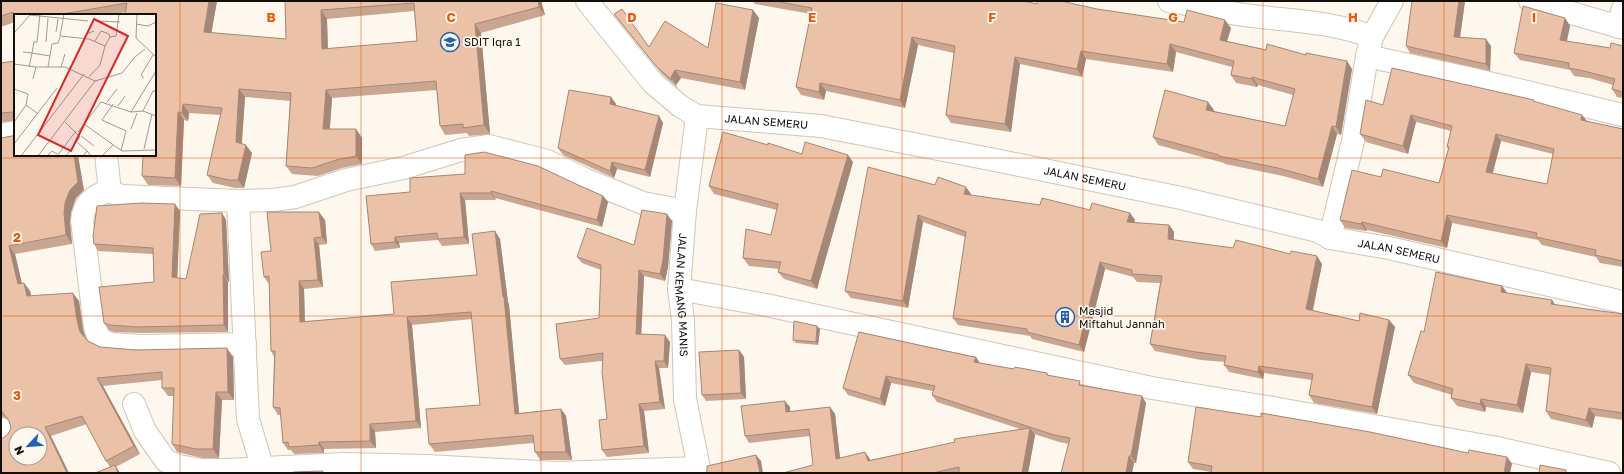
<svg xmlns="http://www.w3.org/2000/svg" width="1624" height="474" font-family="'Golos Text',sans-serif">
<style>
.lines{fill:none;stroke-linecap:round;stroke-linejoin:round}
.minor-casing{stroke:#d0c5b7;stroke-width:24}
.minor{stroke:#fff;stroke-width:22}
.wall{fill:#caa690;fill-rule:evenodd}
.shaded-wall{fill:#a48776}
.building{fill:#ebc1a8;stroke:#a48776;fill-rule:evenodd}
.grid{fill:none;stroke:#e8590c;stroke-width:1;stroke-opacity:0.55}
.labels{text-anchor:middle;stroke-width:3.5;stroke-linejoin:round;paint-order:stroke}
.poi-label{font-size:11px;fill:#13100b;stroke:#fef7ee;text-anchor:start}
.street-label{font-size:11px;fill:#13100b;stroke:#fef7ee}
.inset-road{fill:none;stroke:#a09b93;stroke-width:1}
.view{fill:#d62828;fill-opacity:0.15;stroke:#d62828;stroke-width:2}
.inset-edge{fill:none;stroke:#13100b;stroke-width:2}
.grid-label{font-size:13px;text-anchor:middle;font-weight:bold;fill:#e8590c;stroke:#fef7ee;stroke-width:3.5;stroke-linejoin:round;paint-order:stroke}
</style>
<rect width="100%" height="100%" fill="#fef7ee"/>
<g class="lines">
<defs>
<g id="minor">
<path id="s1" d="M 587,1 L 653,83 L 680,106 L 697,116 L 821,126 L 1000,161 L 1181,198 L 1318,231 L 1330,238 L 1389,248 L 1623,302"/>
<path d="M 1169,1 C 1194,5 1220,12 1245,15 C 1288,21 1332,21 1372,37"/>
<path d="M 1530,1 L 1623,28"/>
<path d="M 1618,27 L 1623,8"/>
<path d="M 1367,56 L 1472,79 L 1623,115"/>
<path id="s2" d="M 697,116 L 685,211 L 679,289 L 683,320 L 685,399 L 700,473"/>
<path d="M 1,135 L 15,132"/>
<path d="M 106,155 L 110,191 L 121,196 L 238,201 L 248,419 L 264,473"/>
<path d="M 110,191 C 93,195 84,203 82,220 L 95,327 L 98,336 L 102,340 L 111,344 L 142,346 L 245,344"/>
<path d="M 238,201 L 273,200 L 295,197 L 346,180 L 403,168 L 461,150 L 489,146 L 547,161 L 586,180 L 643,203 L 685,211"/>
<path d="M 1330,238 L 1353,141 L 1367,56 L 1372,37 L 1392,1"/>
<path d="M 679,289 L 766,305 L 1152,388 L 1279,409 L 1497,448 L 1609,473"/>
<path d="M 134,404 L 145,431 L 166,461 L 179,466 L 201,470 L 226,470 L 345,464 L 427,466 L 557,473 L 699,468"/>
<path d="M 1,429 L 4,435"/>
</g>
</defs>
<use href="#minor" class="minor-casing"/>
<use href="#minor" class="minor"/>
</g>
<g class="wall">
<path d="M 1,1 L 217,1 L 211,33 L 286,39 L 285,1 L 541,1 L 545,15 L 481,33 L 490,134 L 469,136 L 467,133 L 445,135 L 440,126 L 437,90 L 332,98 L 330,129 L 356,129 L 362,138 L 362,164 L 342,168 L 318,176 L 292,174 L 286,166 L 290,101 L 245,97 L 242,144 L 252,153 L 244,188 L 235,188 L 213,183 L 207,175 L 221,115 L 189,113 L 188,121 L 184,120 L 181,186 L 148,185 L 142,176 L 155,28 L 155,15 L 126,12 L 110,15 L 15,15 L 15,22 L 1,27 ZM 414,11 L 417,41 L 328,49 L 327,19 Z"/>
<path d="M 753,1 L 1023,1 L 1037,4 L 1097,9 L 1184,22 L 1231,28 L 1227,41 L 1352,69 L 1341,135 L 1337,134 L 1323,187 L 1283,176 L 1225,164 L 1224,163 L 1158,145 L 1153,137 L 1214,110 L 1213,111 L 1285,126 L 1293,95 L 1258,85 L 1257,87 L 1236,83 L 1231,75 L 1232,67 L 1176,52 L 1173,72 L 1086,59 L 1082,77 L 1020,64 L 1011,132 L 951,123 L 946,115 L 954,53 L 918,45 L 905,108 L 826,91 L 824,100 L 801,95 L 796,87 L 811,14 L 755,4 Z"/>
<path d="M 1412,1 L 1465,1 L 1460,38 L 1491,46 L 1490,71 L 1410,53 L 1406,46 Z"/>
<path d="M 753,10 L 759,18 L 745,90 L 681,78 L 676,85 L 678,88 L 662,74 L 620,22 L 614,14 L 649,47 L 708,48 Z"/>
<path d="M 1565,18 L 1570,26 L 1567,41 L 1610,48 L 1623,46 L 1623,98 L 1617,97 L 1612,89 L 1613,85 L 1589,78 L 1574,76 L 1570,70 L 1520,60 L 1514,53 Z"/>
<path d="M 15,61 L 15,121 L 1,122 L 1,63 Z"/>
<path d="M 611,97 L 616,104 L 616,106 L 659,116 L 663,123 L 650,177 L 617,169 L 614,178 L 563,155 L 558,148 Z"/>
<path d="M 1534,100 L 1535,102 L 1587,122 L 1623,129 L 1623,267 L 1600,263 L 1596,257 L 1542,245 L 1538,240 L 1452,223 L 1447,248 L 1367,230 L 1366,231 L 1345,228 L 1340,220 L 1381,177 L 1439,183 L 1448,149 L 1447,147 L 1451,131 L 1416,122 L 1408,154 L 1366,142 L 1360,134 L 1383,105 ZM 1501,141 L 1553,154 L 1547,184 L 1493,173 Z"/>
<path d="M 12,136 L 84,190 L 76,198 L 71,212 L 70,222 L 72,244 L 15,254 L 22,284 L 24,283 L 30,291 L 31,296 L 79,301 L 83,329 L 86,338 L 88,341 L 100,347 L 233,357 L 234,400 L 222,400 L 219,458 L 202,458 L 177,452 L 172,444 L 174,396 L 168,396 L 162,388 L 162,380 L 103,386 L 140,454 L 116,467 L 120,473 L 110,467 L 106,461 L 87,424 L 51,436 L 3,438 L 8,434 L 11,428 L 9,421 L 7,418 L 1,417 L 1,138 Z"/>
<path d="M 802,154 L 853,162 L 817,289 L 784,279 L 778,272 L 779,269 L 749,266 L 743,258 L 771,235 L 777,210 L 714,194 L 709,186 Z"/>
<path d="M 576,184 L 603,196 L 608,202 L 602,227 L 495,198 L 496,200 L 465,200 L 469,244 L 442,246 L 438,240 L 399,243 L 400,248 L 375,251 L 371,244 L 366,196 Z"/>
<path d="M 935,185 L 971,194 L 971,195 L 1040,205 L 1090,210 L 1130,213 L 1135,220 L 1134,223 L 1169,225 L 1174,232 L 1174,240 L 1322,264 L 1313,311 L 1359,321 L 1389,320 L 1395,327 L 1377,414 L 1314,403 L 1309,395 L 1312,380 L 1264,373 L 1263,379 L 1229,372 L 1224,365 L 1225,362 L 1201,360 L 1155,351 L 1150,344 L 1160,283 L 1137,282 L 1133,277 L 1105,269 L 1084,352 L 1032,339 L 1030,336 L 958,325 L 953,318 L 965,237 L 923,222 L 908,308 L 851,298 L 845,291 Z"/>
<path d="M 180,211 L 177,278 L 186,279 L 222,213 L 226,220 L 229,282 L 228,282 L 228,332 L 142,333 L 114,332 L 109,330 L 104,323 L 154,282 L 153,254 L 98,251 L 94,244 Z"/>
<path d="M 325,220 L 327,244 L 319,245 L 323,287 L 304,289 L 305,322 L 394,314 L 477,275 L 495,231 L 500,239 L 508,302 L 509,305 L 519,413 L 561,409 L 566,416 L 572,460 L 540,460 L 535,452 L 534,443 L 435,452 L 429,444 L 480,405 L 472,319 L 412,325 L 421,428 L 375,432 L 376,448 L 324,449 L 324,453 L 294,454 L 291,450 L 288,450 L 283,443 L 281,415 L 278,415 L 273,407 L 274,357 L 271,351 L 269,284 L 264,277 L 271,251 Z"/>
<path d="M 672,221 L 668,267 L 665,281 L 644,276 L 641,334 L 670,342 L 668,368 L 659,368 L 665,409 L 644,411 L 649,453 L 607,457 L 602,450 L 607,419 L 602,361 L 565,365 L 560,359 L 599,318 L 601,270 L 582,263 L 577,257 L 634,245 Z"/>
<path d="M 1502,286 L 1507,293 L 1552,300 L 1555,305 L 1623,314 L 1623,420 L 1595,416 L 1592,428 L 1551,419 L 1546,411 L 1550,375 L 1531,372 L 1523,413 L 1486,407 L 1485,412 L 1457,406 L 1451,398 L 1452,395 L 1414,383 L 1408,375 L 1424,332 Z"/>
<path d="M 820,329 L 818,345 L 796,343 L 793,340 Z"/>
<path d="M 859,332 L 976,357 L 980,363 L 1014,369 L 1047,373 L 1049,376 L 1146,403 L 1136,463 L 1134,463 L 1132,473 L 1061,473 L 1069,444 L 1059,442 L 1034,434 L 1035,435 L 1028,473 L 783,473 L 813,465 L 810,436 L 749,443 L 745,436 L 790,407 L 790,412 L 830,407 L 835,414 L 840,459 L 870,459 L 870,460 L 1020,429 L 937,402 L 932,395 L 933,391 L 891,383 L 885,406 L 848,395 L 843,388 Z"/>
<path d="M 739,350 L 744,357 L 746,399 L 706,401 L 702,395 Z"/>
<path d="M 1468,453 L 1507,457 L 1512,464 L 1211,472 L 1193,469 L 1188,462 Z"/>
</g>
<g class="shaded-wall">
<path d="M 209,1 L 217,1 L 210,41 L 204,32 Z"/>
<path d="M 538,1 L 541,1 L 545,15 L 539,7 Z"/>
<path d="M 1459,1 L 1465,1 L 1459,44 L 1454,37 Z"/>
<path d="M 321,10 L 327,19 L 328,57 L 322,49 Z"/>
<path d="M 753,10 L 759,18 L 745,90 L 740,82 Z"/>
<path d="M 1565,18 L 1570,26 L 1565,48 L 1560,40 Z"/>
<path d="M 1225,20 L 1231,28 L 1225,48 L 1220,40 Z"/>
<path d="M 475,24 L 481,33 L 490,134 L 484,125 Z"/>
<path d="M 912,37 L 918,45 L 905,108 L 900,100 Z"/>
<path d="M 1486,39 L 1491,46 L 1490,71 L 1486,64 Z"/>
<path d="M 1170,44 L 1176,52 L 1173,72 L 1167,64 Z"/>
<path d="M 1081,51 L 1086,59 L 1082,77 L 1077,69 Z"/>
<path d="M 1015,57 L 1020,64 L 1011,132 L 1005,124 Z"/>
<path d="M 1347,61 L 1352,69 L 1341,135 L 1336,127 Z"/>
<path d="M 675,70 L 681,78 L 676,85 L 671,77 Z"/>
<path d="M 1252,77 L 1258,85 L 1257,87 L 1252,79 Z"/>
<path d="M 820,83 L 826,91 L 824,100 L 819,92 Z"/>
<path d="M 239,89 L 245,97 L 241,151 L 236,142 Z"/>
<path d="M 326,90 L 332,98 L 329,138 L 323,129 Z"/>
<path d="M 611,97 L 616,104 L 615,111 L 610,104 Z"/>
<path d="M 1208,102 L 1214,110 L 1211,118 L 1206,110 Z"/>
<path d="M 183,104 L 189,113 L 188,121 L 182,113 Z"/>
<path d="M 178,112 L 184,120 L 181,186 L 175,178 Z"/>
<path d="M 1411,115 L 1416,122 L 1408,154 L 1403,146 Z"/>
<path d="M 1582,115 L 1588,122 L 1581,120 Z"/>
<path d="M 659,116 L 663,123 L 650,177 L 645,170 Z"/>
<path d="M 1332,126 L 1337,134 L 1323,187 L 1318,179 Z"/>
<path d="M 356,129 L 362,138 L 362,164 L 356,156 Z"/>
<path d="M 1496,134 L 1501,141 L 1491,179 L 1486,172 Z"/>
<path d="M 246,145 L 252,153 L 244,188 L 238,180 Z"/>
<path d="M 74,155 L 78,155 L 84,190 L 76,198 L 71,212 L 70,222 L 72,244 L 66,235 L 64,213 Z"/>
<path d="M 848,155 L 853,162 L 817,289 L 811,281 Z"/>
<path d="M 612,162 L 617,169 L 614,178 L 610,171 Z"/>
<path d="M 966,187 L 971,194 L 969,201 L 964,194 Z"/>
<path d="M 491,191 L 495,198 L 496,200 L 491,193 Z"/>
<path d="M 460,193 L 465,200 L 469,244 L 464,237 Z"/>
<path d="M 603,196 L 608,202 L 602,227 L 597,220 Z"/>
<path d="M 175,204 L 180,211 L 177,284 L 172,277 Z"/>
<path d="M 319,212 L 325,220 L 327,244 L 322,237 Z"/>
<path d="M 222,213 L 226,220 L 229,282 L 224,275 Z"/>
<path d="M 1130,213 L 1135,220 L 1132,230 L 1127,222 Z"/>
<path d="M 667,214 L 672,221 L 668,267 L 665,281 L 660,274 Z"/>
<path d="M 918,215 L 923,222 L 908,308 L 903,301 Z"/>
<path d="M 1447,215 L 1452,223 L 1447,248 L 1441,241 Z"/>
<path d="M 1362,222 L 1367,230 L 1366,231 L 1361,224 Z"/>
<path d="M 1169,225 L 1174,232 L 1173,246 L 1168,239 Z"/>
<path d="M 495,231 L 500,239 L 508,302 L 509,305 L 520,422 L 515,414 L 503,297 Z"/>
<path d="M 395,237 L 399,243 L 400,248 L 395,242 Z"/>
<path d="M 314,238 L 319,245 L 323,287 L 318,280 Z"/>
<path d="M 9,246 L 15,254 L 24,293 L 18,284 Z"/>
<path d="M 1317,256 L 1322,264 L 1311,317 L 1306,309 Z"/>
<path d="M 1100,262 L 1105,269 L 1084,352 L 1079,345 Z"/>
<path d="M 639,270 L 644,276 L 641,341 L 636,334 Z"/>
<path d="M 223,275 L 228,282 L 228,332 L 224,325 Z"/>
<path d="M 299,281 L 304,289 L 305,330 L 300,322 Z"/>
<path d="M 24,283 L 30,291 L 33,305 L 27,296 Z"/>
<path d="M 1502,286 L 1508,294 L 1501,292 Z"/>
<path d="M 73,293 L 79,301 L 83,329 L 86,340 L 80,332 L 77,320 Z"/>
<path d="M 1552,300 L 1557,308 L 1551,304 Z"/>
<path d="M 407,317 L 412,325 L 421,428 L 416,421 Z"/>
<path d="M 1389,320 L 1395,327 L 1377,414 L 1372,407 Z"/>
<path d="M 817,326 L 820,329 L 818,345 L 816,342 Z"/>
<path d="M 665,335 L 670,342 L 668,368 L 664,361 Z"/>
<path d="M 227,348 L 233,357 L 234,400 L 228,392 Z"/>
<path d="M 739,350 L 744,357 L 746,399 L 741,393 Z"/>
<path d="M 976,357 L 980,364 L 974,362 Z"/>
<path d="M 655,361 L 659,368 L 665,409 L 660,402 Z"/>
<path d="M 1526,364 L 1531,372 L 1523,413 L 1517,405 Z"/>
<path d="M 1259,366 L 1264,373 L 1263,379 L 1258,372 Z"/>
<path d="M 886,376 L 891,383 L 885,406 L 880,399 Z"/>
<path d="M 97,378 L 103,386 L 140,454 L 134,446 Z"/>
<path d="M 216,392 L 222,400 L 219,458 L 213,449 Z"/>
<path d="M 1142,396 L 1146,403 L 1136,463 L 1131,456 Z"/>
<path d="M 1481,399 L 1486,407 L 1485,412 L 1480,404 Z"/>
<path d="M 785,401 L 790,407 L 791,419 L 786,412 Z"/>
<path d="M 639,404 L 644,411 L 649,453 L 644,446 Z"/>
<path d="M 830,407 L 835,414 L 841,466 L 836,459 Z"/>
<path d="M 1589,408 L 1595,416 L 1592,428 L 1586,420 Z"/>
<path d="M 561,409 L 566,416 L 572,460 L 566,452 Z"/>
<path d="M 370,424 L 375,432 L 376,448 L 370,441 Z"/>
<path d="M 45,427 L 51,436 L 69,473 L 67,473 Z"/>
<path d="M 1030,428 L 1035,435 L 1028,473 L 1022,473 Z"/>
<path d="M 319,442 L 324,449 L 324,453 L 319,445 Z"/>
<path d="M 865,452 L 870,459 L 872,468 L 868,461 Z"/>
<path d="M 756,455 L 761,461 L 763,473 L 760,473 Z"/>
<path d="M 1129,456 L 1134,463 L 1132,473 L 1126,473 Z"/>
<path d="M 1507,457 L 1512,464 L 1510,473 L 1504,473 Z"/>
<path d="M 115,465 L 120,473 L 118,473 Z"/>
</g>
<g class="building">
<path d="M 1,1 L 209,1 L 204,32 L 286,39 L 285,1 L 538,1 L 539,7 L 475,24 L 484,125 L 463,128 L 463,124 L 440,126 L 436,81 L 326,90 L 323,129 L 356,129 L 356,156 L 336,160 L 312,168 L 286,166 L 291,93 L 239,89 L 236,142 L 246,145 L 238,180 L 229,180 L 207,175 L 222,108 L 183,104 L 182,113 L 178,112 L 175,178 L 142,176 L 143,155 L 155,155 L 155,29 L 156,21 L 155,20 L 155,15 L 125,15 L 127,3 L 56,15 L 15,15 L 15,22 L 13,12 L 1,16 ZM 414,3 L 417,41 L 322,49 L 321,10 Z"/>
<path d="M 775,1 L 1023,1 L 1037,4 L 1037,1 L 1061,1 L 1097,9 L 1184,22 L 1187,10 L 1225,20 L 1220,40 L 1266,50 L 1267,44 L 1306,55 L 1306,53 L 1347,61 L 1336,127 L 1332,126 L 1318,179 L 1278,168 L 1219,156 L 1219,155 L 1153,137 L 1165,90 L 1208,102 L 1206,110 L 1285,126 L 1295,89 L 1252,77 L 1252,79 L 1231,75 L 1234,61 L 1170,44 L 1167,64 L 1081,51 L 1077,69 L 1015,57 L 1005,124 L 946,115 L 955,46 L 912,37 L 900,100 L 820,83 L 819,92 L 796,87 L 812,8 Z"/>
<path d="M 1412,1 L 1459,1 L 1454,37 L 1486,39 L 1486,64 L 1406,46 Z"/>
<path d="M 716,3 L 753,10 L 740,82 L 675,70 L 671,77 L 672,80 L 656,66 L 614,14 L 622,9 L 649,47 L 665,21 L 708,48 Z"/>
<path d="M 1523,6 L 1565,18 L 1560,40 L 1610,48 L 1611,43 L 1623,46 L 1623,92 L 1612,89 L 1615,79 L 1584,71 L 1569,68 L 1569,63 L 1514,53 Z"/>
<path d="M 15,61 L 15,113 L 13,112 L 1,113 L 1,63 Z"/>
<path d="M 1392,68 L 1534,100 L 1533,101 L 1582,115 L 1581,120 L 1623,129 L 1623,261 L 1595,255 L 1596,250 L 1536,237 L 1537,233 L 1447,215 L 1441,241 L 1362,222 L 1361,224 L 1340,220 L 1352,170 L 1381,177 L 1383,169 L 1439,183 L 1449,147 L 1447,147 L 1452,126 L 1411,115 L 1403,146 L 1360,134 L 1366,100 L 1383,105 ZM 1496,134 L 1554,149 L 1547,184 L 1486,172 Z"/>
<path d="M 569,90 L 611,97 L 610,104 L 659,116 L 645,170 L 612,162 L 610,171 L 558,148 Z"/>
<path d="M 723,132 L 768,145 L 768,143 L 802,154 L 805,142 L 848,155 L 811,281 L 778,272 L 781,262 L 743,258 L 746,229 L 771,235 L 778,204 L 709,186 Z"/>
<path d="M 15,134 L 15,155 L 74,155 L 78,182 L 70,190 L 65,203 L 64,213 L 66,235 L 9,246 L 18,284 L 24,283 L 27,296 L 73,293 L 77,320 L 80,332 L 88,341 L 100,347 L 136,350 L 227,348 L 228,392 L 216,392 L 213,449 L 196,449 L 172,444 L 174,388 L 162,388 L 162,372 L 97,378 L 134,446 L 106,461 L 82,416 L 45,427 L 67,473 L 1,473 L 1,438 L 3,438 L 8,434 L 11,428 L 9,421 L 1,410 L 1,138 L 12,136 ZM 16,434 L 40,434 L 40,458 L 16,458 Z"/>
<path d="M 484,152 L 538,166 L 576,184 L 603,196 L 597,220 L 491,191 L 491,193 L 460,193 L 464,237 L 438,239 L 437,233 L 395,237 L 395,242 L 371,244 L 366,196 L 410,192 L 410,178 L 465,174 L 465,155 Z"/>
<path d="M 868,167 L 935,185 L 938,177 L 966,187 L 964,194 L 1040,205 L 1042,198 L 1090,210 L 1092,203 L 1130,213 L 1127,222 L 1169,225 L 1168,239 L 1233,248 L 1236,240 L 1290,254 L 1291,251 L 1317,256 L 1306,309 L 1359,321 L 1360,313 L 1389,320 L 1372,407 L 1309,395 L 1313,374 L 1259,366 L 1258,372 L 1224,365 L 1226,356 L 1196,352 L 1150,344 L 1162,276 L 1132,274 L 1132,270 L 1100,262 L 1079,345 L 1027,332 L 1027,329 L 953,318 L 966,232 L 918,215 L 903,301 L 845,291 Z"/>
<path d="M 141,203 L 175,204 L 172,277 L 186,279 L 200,214 L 222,213 L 224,275 L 223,275 L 224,325 L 138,327 L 109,325 L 104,323 L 99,287 L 154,282 L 153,248 L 94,244 L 93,236 L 97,206 Z"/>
<path d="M 642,210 L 667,214 L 663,260 L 660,274 L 639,270 L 636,334 L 665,335 L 664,361 L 655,361 L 660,402 L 639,404 L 644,446 L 602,450 L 599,420 L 607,419 L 602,372 L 603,353 L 560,359 L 556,324 L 599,318 L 601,265 L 577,257 L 587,228 L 634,245 Z"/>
<path d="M 267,212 L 319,212 L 322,237 L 314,238 L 318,280 L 299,281 L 300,322 L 394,314 L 391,282 L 477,275 L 472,234 L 495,231 L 503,297 L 504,297 L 515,414 L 561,409 L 566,452 L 535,452 L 533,435 L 429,444 L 426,409 L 480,405 L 471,312 L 407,317 L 416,421 L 370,424 L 370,441 L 319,442 L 319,445 L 289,447 L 288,442 L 283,443 L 280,408 L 273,407 L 275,351 L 271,351 L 269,276 L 264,277 L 261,252 L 271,251 Z"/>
<path d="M 1436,272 L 1502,286 L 1501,292 L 1552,300 L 1551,304 L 1623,314 L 1623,413 L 1589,408 L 1586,420 L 1546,411 L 1551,368 L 1526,364 L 1517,405 L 1481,399 L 1480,404 L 1451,398 L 1453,389 L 1408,375 L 1421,331 L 1424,332 Z"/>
<path d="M 794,321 L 817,326 L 816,342 L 793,340 Z"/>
<path d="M 859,332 L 974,357 L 976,357 L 974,362 L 1014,369 L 1015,367 L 1047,373 L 1047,375 L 1080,381 L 1079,385 L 1142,396 L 1131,456 L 1129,456 L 1126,473 L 1061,473 L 1070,438 L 1054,435 L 932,395 L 935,386 L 886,376 L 880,399 L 843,388 Z"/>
<path d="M 739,350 L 741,393 L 702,395 L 699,352 Z"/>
<path d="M 785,401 L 786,412 L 830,407 L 836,459 L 865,452 L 868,461 L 955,442 L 954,439 L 1030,428 L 1022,473 L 959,473 L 959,467 L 933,473 L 783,473 L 813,465 L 809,429 L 745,436 L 741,406 Z"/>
<path d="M 1196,407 L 1261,417 L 1261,413 L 1370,432 L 1468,453 L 1469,450 L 1507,457 L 1504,473 L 1211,473 L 1212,466 L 1188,462 Z"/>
<path d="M 756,455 L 760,473 L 705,473 L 707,471 L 707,466 Z"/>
<path d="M 115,465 L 118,473 L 95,473 Z"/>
<path d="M 1540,465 L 1566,470 L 1566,473 L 1539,473 Z"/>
<path d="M 323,471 L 323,473 L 293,473 L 293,472 Z"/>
</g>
<path class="grid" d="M 180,1 L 180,473M 361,1 L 361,473M 541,1 L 541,473M 722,1 L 722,473M 902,1 L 902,473M 1083,1 L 1083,473M 1263,1 L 1263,473M 1444,1 L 1444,473M 1,158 L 1623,158M 1,316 L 1623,316"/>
<defs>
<symbol id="school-ring" viewBox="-11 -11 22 22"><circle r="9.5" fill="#fef7ee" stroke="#1f62b3" stroke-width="1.5"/><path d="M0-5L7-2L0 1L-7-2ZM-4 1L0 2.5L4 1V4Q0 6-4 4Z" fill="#1f62b3"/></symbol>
<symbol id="building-ring" viewBox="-11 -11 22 22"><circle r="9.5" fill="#fef7ee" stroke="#1f62b3" stroke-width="1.5"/><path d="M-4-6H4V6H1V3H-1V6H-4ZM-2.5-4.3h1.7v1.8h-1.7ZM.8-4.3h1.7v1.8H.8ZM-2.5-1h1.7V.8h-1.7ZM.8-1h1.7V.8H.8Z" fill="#1f62b3"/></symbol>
</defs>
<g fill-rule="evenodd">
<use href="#school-ring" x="439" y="31" width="22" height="22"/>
<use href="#building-ring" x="1054" y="306" width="22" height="22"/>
</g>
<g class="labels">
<g class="poi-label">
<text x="464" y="46">SDIT Iqra 1</text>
<text x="1079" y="315">Masjid<tspan x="1079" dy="13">Miftahul Jannah</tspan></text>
</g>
<g class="street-label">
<text dy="4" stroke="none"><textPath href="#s1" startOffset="230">JALAN SEMERU</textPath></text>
<text dy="4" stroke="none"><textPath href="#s1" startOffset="554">JALAN SEMERU</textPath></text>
<text dy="4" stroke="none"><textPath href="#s1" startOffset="877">JALAN SEMERU</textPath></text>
<text dy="4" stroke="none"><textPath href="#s2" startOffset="180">JALAN KEMANG MANIS</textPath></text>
</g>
</g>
<g transform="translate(14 14)">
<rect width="142" height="142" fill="#fef7ee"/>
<path class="inset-road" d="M 50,0 L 46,22 L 75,25 L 91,32 L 96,23 L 102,22 L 105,0M 123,0 L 122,24 L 142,43M 83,7 L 106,8M 122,10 L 134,12 L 142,8M 42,18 L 44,5M 0,19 L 16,1 L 74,7M 81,27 L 87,17 L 95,20 L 96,23M 32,28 L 34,4M 9,38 L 18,39 L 20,28 L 23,28 L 26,0M 0,50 L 22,53 L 51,53 L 81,67M 15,53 L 18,39 L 36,42M 34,53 L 38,30 L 44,29 L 46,23M 47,53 L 51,40M 56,55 L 73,20 L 80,17M 75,63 L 86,51 L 91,32M 130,64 L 127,61 L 139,41M 19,65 L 22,53M 0,75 L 14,80 L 12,91M 93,88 L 103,75M 99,90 L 88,106 L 112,117 L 107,137M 104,92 L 111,82M 129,97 L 139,77 L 142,77M 117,98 L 142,57M 0,108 L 12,91 L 23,99M 51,108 L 66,123 L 52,142M 70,110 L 108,137 L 142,136M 117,115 L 123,99M 64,118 L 87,88 L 117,98 L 129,97 L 142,102M 67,122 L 80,132M 63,128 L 73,137M 0,130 L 43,74M 130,135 L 138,100M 7,142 L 70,60M 24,142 L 81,67 L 108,59 L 121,43 L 131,35M 33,142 L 38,137 L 43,140M 43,142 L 62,117M 69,142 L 73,137 L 77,142M 88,142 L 99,131"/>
<path class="view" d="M 80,5 L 114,22 L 57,137 L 24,121 Z"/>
<rect width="142" height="142" class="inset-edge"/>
</g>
<g class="grid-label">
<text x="271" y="22">B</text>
<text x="451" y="22">C</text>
<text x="632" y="22">D</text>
<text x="812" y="22">E</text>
<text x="992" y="22">F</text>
<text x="1173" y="22">G</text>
<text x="1353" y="22">H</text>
<text x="1534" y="22">I</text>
<text x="17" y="242">2</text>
<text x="17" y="400">3</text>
</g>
<rect width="1624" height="474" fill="none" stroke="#13100b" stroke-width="4"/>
<g transform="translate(28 446) rotate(244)"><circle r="19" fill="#fef7ee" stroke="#a09b93"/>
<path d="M0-3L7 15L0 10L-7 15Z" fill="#1f62b3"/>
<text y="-6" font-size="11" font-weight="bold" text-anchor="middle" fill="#13100b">N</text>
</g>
</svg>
